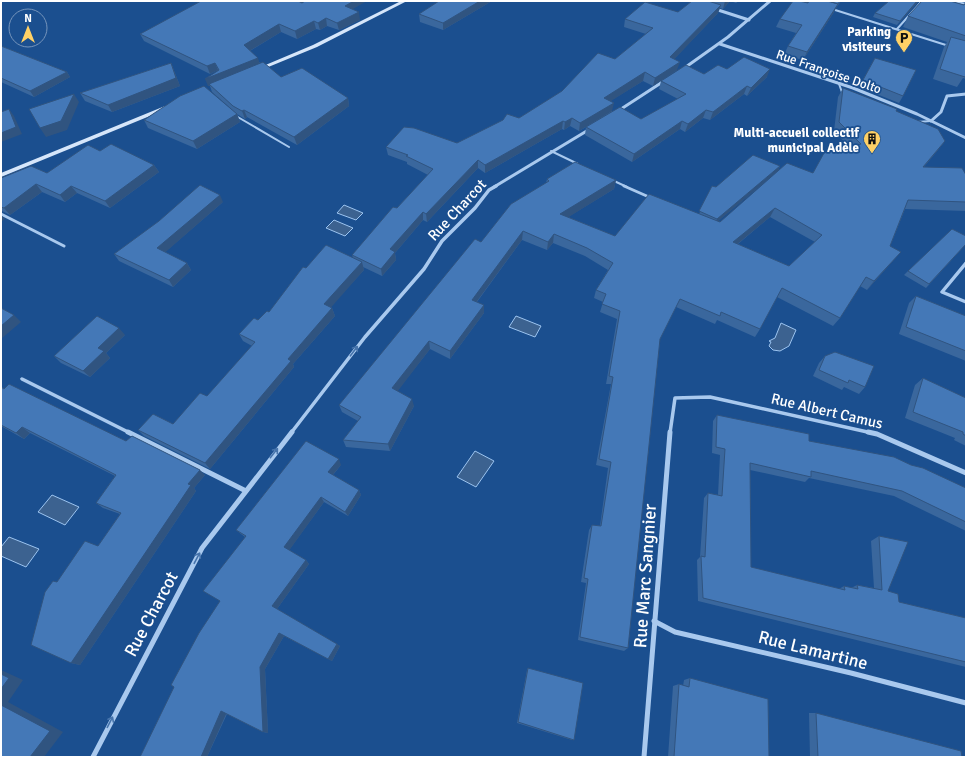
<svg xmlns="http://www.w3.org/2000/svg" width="967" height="758" font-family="Signika,sans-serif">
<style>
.water{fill:#3c6290;stroke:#9cc4f0}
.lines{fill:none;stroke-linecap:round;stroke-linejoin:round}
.lane-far1{stroke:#a9c9ee;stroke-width:2}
.lane{stroke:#a9c9ee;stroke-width:3}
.street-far2{stroke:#a9c9ee;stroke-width:3}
.street-far1{stroke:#a9c9ee;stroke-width:3.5}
.street{stroke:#a9c9ee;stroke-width:5}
.secondary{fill:#d6e6fa;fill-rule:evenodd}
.wall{fill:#3a679d;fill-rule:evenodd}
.shaded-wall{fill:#305480}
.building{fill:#4478b7;stroke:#305480;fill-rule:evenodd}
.oneway{stroke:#4674ac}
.labels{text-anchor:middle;stroke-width:3.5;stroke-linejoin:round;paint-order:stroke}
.far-poi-label{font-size:13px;font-weight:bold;fill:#fff;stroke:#1b4f8f;text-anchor:end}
.far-street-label{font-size:13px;fill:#fff;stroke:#1b4f8f}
.street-label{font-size:15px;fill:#fff;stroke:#1b4f8f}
.near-street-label{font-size:18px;fill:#fff;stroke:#1b4f8f}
</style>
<rect width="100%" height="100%" fill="#1b4f8f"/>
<g class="water">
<path d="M 344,205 L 363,213 L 356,220 L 337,213 Z"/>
<path d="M 334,220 L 353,228 L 345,236 L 326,228 Z"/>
<path d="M 516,316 L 541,326 L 535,337 L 509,327 Z"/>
<path d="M 781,323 L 796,330 L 789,346 L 780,351 L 773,350 L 769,346 L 771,342 L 769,341 L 775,338 Z"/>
<path d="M 475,451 L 494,461 L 476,487 L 457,477 Z"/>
<path d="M 52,495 L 79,507 L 65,525 L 38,512 Z"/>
<path d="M 9,537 L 39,549 L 26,567 L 1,556 L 1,547 Z"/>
</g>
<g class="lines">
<g class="lane-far1">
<path d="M 953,1 L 966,4"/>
<path d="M 832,9 L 949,46"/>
<path d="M 897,29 L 922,1"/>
<path d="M 839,84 L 843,95"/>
<path d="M 236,116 L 289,147"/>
<path d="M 917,122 L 931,121"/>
<path d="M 551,151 L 578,164"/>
<path d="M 612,180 L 627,187"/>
</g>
<g class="lane">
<path d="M 624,186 L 649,197"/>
<path d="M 1,214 L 64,246"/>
</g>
<g class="street-far2">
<path d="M 715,9 L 749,20"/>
<path d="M 720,44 L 853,88 L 917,114 L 966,138"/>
<path d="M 683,69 L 728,37 L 770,1"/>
<path d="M 618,111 L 664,81"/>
<path d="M 931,121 L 941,112 L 947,96 L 966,94"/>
<path d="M 494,187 L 590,129"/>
</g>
<g class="street-far1">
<path d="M 966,263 L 942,292 L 966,302"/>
<path d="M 22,379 L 130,433"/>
<path d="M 291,433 L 365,337 L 424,269 L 442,241 L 475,208 L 489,190 L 496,186"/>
<path d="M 670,433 L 675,398 L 710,397 L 872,433"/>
</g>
<g class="street">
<path d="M 128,432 L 246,491"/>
<path d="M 868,432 L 877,434 L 966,473"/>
<path d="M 654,621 L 675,632 L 851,673 L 966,703"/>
<path d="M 93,757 L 202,548 L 292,432"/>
<path d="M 644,757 L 670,432"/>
</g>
<g class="secondary">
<path d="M 401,1 L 407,1 L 317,47 L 261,70 L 256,69 L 313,45 Z"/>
<path d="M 165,106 L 167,107 L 167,109 L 1,177 L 1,173 Z"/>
</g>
</g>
<g class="wall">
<path d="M 492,1 L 443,30 L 420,22 L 419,14 Z"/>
<path d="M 692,1 L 739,1 L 736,3 L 730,1 L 723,9 L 720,8 L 718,13 L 674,59 L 677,70 L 653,86 L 643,81 L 610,101 L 612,111 L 641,119 L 678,99 L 659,89 L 661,81 L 704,74 L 727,69 L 767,77 L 747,96 L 744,94 L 710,120 L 703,118 L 685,132 L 680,129 L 632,162 L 585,135 L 586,127 L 579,131 L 570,126 L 564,130 L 562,129 L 485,173 L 478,168 L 427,222 L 423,220 L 395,253 L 396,260 L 382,276 L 363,267 L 364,270 L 330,307 L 332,308 L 335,316 L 293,364 L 294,367 L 210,469 L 144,436 L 138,430 L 173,424 L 207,396 L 252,346 L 243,341 L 239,334 L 269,312 L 306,268 L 353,258 L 352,255 L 428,175 L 407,164 L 407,162 L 388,155 L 386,147 L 457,143 L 519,118 L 615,59 L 646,34 L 624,27 L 625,19 L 678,12 Z"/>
<path d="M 809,1 L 841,1 L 836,8 L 834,12 L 803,60 L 784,55 L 788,46 L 796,33 L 776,27 L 780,19 L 808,3 Z"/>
<path d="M 966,2 L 966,79 L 963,78 L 957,87 L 933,79 L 944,47 L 947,42 L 903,27 L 908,16 L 964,5 Z"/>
<path d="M 302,3 L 353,10 L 360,20 L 339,30 L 327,26 L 320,30 L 316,29 L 297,39 L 281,32 L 250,51 L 260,63 L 281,77 L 348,98 L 349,106 L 297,145 L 247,117 L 245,119 L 237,114 L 240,122 L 197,149 L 148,128 L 144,120 L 229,107 L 212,92 L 210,86 L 208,86 L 218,70 L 210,74 L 144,41 L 140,34 Z"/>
<path d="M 917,3 L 897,25 L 873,17 L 875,13 Z"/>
<path d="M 1,46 L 67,72 L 70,77 L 34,97 L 1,82 Z"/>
<path d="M 875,58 L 903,96 L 899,103 L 859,87 Z"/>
<path d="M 171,63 L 180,86 L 112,112 L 85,101 L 80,93 Z"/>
<path d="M 843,88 L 896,111 L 945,141 L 938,150 L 924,167 L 966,175 L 966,211 L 905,209 L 890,246 L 893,261 L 867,290 L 860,286 L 840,318 L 833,326 L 777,297 L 760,329 L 755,337 L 717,320 L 715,324 L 676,307 L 659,340 L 628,648 L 624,651 L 578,640 L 586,583 L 581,582 L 589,530 L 592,525 L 600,526 L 608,468 L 596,465 L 611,384 L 606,384 L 617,319 L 600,312 L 603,302 L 594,298 L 596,290 L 608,270 L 585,256 L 553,243 L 547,250 L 522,240 L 477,302 L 484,313 L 450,359 L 430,349 L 397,391 L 414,406 L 390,451 L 346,447 L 343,440 L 358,421 L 342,412 L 339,405 L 481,242 L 546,183 L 547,179 L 616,180 L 614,189 L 568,217 L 615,236 L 699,214 L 712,186 L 716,187 L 780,166 L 778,171 L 718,221 L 720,222 L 813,173 L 849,147 L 834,131 L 838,97 ZM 770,217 L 815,242 L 789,266 L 738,244 Z"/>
<path d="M 100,151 L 154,165 L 159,172 L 110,208 L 77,193 L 65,202 L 42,192 L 10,215 L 2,211 L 1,211 L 1,178 L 47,173 Z"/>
<path d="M 223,202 L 165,252 L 187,263 L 191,270 L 173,287 L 119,261 L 114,254 Z"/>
<path d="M 966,244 L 926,288 L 904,275 L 908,271 Z"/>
<path d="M 916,296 L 966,316 L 966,361 L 899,334 L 909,303 Z"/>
<path d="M 125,335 L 106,353 L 110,358 L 90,377 L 61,363 L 54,356 Z"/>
<path d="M 825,356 L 865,387 L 859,394 L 844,387 L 842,390 L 813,376 L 819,363 Z"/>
<path d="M 923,378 L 966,398 L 966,446 L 954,440 L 955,438 L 905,418 L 915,385 Z"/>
<path d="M 1,387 L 205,475 L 194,488 L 196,491 L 80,665 L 71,663 L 57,582 L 98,546 L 120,514 L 103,508 L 96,503 L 115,476 L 30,433 L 24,439 L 1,426 Z"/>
<path d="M 717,415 L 809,441 L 911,465 L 966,488 L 966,531 L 894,496 L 809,478 L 805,482 L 750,470 L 751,567 L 839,589 L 844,586 L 851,588 L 857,585 L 874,588 L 871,541 L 879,536 L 888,591 L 899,602 L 966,618 L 966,667 L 698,601 L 697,560 L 700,557 L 704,498 L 708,493 L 718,495 L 720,455 L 712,453 L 713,421 Z"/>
<path d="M 341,465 L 333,475 L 359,490 L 361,495 L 348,516 L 324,502 L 289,550 L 306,560 L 309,564 L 277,609 L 340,646 L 332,661 L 284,636 L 265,669 L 268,733 L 263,732 L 227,714 L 207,757 L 220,601 L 245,537 L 241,534 L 236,530 Z"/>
<path d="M 528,668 L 574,740 L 572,740 L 517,723 L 527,670 Z"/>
<path d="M 690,678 L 769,757 L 668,757 L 673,686 L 679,684 L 683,686 L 684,680 Z"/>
<path d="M 809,713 L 816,713 L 962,757 L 810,757 Z"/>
</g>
<g class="shaded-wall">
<path d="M 354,1 L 367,1 L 346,13 L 345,6 Z"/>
<path d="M 480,1 L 492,1 L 443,30 L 443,23 Z"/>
<path d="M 725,1 L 730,1 L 723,9 Z"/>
<path d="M 917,1 L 918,1 L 917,3 L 897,25 L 900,21 Z"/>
<path d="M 838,4 L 834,12 L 803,60 L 807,52 Z"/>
<path d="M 721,5 L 718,13 L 668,66 L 670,57 Z"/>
<path d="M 359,12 L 360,20 L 339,30 L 337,23 Z"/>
<path d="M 326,18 L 327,26 L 320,30 L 318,23 Z"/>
<path d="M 314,21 L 316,29 L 297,39 L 295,31 Z"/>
<path d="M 279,24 L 281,32 L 246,53 L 244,45 Z"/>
<path d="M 258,58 L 260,65 L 209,84 L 210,86 L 208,86 L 205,79 Z"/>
<path d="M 680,62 L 677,70 L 653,86 L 655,78 Z"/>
<path d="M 171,63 L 180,86 L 112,112 L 108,105 Z"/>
<path d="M 215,63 L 218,70 L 210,74 L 207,66 Z"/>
<path d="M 770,69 L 767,77 L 747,96 L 751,88 Z"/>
<path d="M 67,72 L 70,77 L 34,97 L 30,91 Z"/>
<path d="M 645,72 L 643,81 L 603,106 L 604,98 Z"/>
<path d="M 747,86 L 744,94 L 710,120 L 713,112 Z"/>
<path d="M 74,94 L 79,102 L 67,130 L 46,137 L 40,128 Z"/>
<path d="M 348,98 L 349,106 L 297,145 L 294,137 Z"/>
<path d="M 614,103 L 612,111 L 579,131 L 580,123 Z"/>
<path d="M 9,109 L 14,116 L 22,134 L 1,142 L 1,133 Z"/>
<path d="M 244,110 L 247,117 L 245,119 L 242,111 Z"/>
<path d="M 706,110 L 703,118 L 685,132 L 688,124 Z"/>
<path d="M 237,114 L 240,122 L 197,149 L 193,141 Z"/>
<path d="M 572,118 L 570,126 L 564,130 L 565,122 Z"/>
<path d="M 563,121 L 562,129 L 485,173 L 485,165 Z"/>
<path d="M 682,121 L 680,129 L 632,162 L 634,154 Z"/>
<path d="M 945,141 L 938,150 L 916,176 L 923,167 Z"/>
<path d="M 478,160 L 478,168 L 427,222 L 426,214 Z"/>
<path d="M 154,165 L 159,172 L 110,208 L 105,201 Z"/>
<path d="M 780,166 L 778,171 L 715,224 L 717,219 Z"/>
<path d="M 616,180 L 614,189 L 559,223 L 560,214 Z"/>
<path d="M 36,184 L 42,192 L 10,215 L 4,208 Z"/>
<path d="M 71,186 L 77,193 L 65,202 L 60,195 Z"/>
<path d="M 220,195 L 223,202 L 161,256 L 157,248 Z"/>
<path d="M 775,208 L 770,217 L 729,251 L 733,242 Z"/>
<path d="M 423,212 L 423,220 L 395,253 L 396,260 L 382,276 L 381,269 L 390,249 Z"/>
<path d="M 1,215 L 5,219 L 1,222 Z"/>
<path d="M 523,231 L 522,240 L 472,308 L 472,300 Z"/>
<path d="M 554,234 L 553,243 L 547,250 L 548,242 Z"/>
<path d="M 901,252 L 893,261 L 867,290 L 874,281 Z"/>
<path d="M 362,262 L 364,270 L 327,312 L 324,304 Z"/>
<path d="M 187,263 L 191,270 L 173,287 L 169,280 Z"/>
<path d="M 484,305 L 484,313 L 450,359 L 450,351 Z"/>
<path d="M 332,308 L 335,316 L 293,364 L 294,367 L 210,469 L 205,463 L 288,359 Z"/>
<path d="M 14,315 L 21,322 L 1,339 L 1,326 Z"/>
<path d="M 119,328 L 125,335 L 106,353 L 110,358 L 90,377 L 83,371 L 98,348 Z"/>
<path d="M 429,341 L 430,349 L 394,396 L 392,388 Z"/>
<path d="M 412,399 L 414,406 L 390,451 L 388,444 Z"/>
<path d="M 22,427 L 30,433 L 24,439 L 16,433 Z"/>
<path d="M 339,459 L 341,465 L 331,477 L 328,472 Z"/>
<path d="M 200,470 L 205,475 L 194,488 L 196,491 L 80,665 L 71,663 L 188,484 Z"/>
<path d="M 359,490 L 361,495 L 348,516 L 345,512 Z"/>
<path d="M 321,497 L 324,502 L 288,552 L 284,547 Z"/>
<path d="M 306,560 L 309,564 L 277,609 L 272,606 Z"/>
<path d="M 279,633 L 284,636 L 265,669 L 268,733 L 263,732 L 260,667 Z"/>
<path d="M 337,644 L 340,646 L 332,661 L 328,659 Z"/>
<path d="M 1,670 L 23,680 L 8,702 L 63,732 L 44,757 L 30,757 L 1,705 Z"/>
<path d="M 221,711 L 227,712 L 207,757 L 201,757 Z"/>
</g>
<g class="building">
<path d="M 201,1 L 298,1 L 302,3 L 305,1 L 354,1 L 345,6 L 359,12 L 337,23 L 326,18 L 318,23 L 314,21 L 295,31 L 279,24 L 244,45 L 258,58 L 205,79 L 219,70 L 215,63 L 207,66 L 140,34 Z"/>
<path d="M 439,1 L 480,1 L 443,23 L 419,14 Z"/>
<path d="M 692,1 L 708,1 L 721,5 L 670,57 L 680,62 L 655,78 L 645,72 L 604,98 L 614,103 L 580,123 L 572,118 L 565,122 L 563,121 L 485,165 L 478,160 L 426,214 L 423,212 L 390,249 L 395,252 L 381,269 L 352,255 L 393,207 L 397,208 L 433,169 L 406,156 L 408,155 L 386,147 L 404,127 L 414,128 L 457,143 L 503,120 L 507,114 L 519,118 L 562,91 L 598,53 L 615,59 L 653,28 L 625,19 L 645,2 L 678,12 Z"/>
<path d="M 793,1 L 799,1 L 808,3 L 809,1 L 827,1 L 838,4 L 807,52 L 788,46 L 802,25 L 780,19 Z"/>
<path d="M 829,1 L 840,1 L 838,4 Z"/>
<path d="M 889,1 L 917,1 L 900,21 L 875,13 Z"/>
<path d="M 922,1 L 950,1 L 964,5 L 966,2 L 966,36 L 908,16 Z"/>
<path d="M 951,37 L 966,41 L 966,74 L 965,77 L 940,69 Z"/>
<path d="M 1,46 L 67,72 L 30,91 L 1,78 Z"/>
<path d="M 744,57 L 770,69 L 751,88 L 747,86 L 713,112 L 706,110 L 688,124 L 682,121 L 634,154 L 586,127 L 620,107 L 641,119 L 686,94 L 661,81 L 686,65 L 704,74 L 718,65 L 727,69 Z"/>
<path d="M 875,58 L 916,70 L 903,96 L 863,80 Z"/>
<path d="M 263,62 L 281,77 L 302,68 L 348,98 L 294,137 L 244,110 L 242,111 L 233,106 L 209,84 Z"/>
<path d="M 171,63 L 176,78 L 108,105 L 80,93 Z"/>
<path d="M 204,86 L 237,114 L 193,141 L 144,120 L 180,96 Z"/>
<path d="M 843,88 L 897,109 L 896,111 L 938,129 L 945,141 L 923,167 L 962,168 L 966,175 L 966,202 L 908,200 L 890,246 L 901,252 L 874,281 L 866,277 L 840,318 L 782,288 L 760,329 L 721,312 L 720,316 L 680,299 L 660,339 L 628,648 L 580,637 L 588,579 L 584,578 L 592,525 L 601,526 L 611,462 L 599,459 L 613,377 L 609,376 L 620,311 L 602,304 L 606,294 L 596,290 L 613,263 L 587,248 L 554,234 L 548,242 L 523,231 L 472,300 L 484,305 L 450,351 L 429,341 L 392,388 L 412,399 L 388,444 L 343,440 L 361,417 L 339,405 L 475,239 L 481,242 L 511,204 L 549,181 L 547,179 L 575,162 L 616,180 L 560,214 L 615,236 L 649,194 L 720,222 L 787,163 L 813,173 L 824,153 L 861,144 L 839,122 ZM 775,208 L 822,235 L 789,266 L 733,242 Z"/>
<path d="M 74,94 L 61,121 L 40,128 L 29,109 Z"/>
<path d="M 9,109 L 16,127 L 1,133 L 1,112 Z"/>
<path d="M 111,144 L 154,165 L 105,201 L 71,186 L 60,195 L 36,184 L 4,208 L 1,207 L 1,178 L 31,166 L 47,173 L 88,145 L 100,151 Z"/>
<path d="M 753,155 L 780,166 L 717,219 L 699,211 L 712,186 L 716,187 Z"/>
<path d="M 200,185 L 220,195 L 157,248 L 187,263 L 169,280 L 114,254 L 159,221 Z"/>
<path d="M 952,229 L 966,236 L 966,244 L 929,284 L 908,271 Z"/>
<path d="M 326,245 L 362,262 L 324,304 L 332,308 L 288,359 L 291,361 L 205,463 L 138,430 L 153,414 L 173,424 L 200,393 L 207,396 L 255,342 L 239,334 L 254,318 L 258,320 L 267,311 L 269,312 L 303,267 L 306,268 Z"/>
<path d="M 916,296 L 966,316 L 966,351 L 906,327 Z"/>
<path d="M 1,308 L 14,315 L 1,326 Z"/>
<path d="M 97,316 L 119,328 L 98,348 L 104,351 L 83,371 L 54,356 Z"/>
<path d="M 835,352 L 874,366 L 865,387 L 849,380 L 848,383 L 819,370 L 825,356 Z"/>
<path d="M 923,378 L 966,398 L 966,436 L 963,434 L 963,432 L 913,412 Z"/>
<path d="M 9,384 L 126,441 L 132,436 L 200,470 L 188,484 L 191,485 L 71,663 L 31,645 L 45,592 L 53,581 L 57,582 L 85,541 L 98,546 L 121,513 L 96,503 L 116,475 L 22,427 L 16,433 L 1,425 L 1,387 L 4,389 Z"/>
<path d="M 717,415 L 809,434 L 809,441 L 894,457 L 911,465 L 923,468 L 966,488 L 966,522 L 902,491 L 811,471 L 811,477 L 750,463 L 751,567 L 845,590 L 844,586 L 858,589 L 857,585 L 882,590 L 879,536 L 908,542 L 888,591 L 898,594 L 899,602 L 966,618 L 966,662 L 703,598 L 701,556 L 705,557 L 708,493 L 722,496 L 725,449 L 716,447 Z"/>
<path d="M 306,441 L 339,459 L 328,472 L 359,490 L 345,512 L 321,497 L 284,547 L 306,560 L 272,606 L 337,644 L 328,659 L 279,633 L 260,667 L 263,732 L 221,711 L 201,757 L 140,757 L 174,687 L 171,685 L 199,633 L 220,601 L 203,591 L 246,536 L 236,530 Z"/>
<path d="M 528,668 L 583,683 L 574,740 L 518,722 Z"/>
<path d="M 1,674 L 9,678 L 1,689 Z"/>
<path d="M 690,678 L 768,699 L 769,757 L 674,757 L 679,684 L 689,687 Z"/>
<path d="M 1,705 L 50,731 L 30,757 L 1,757 Z"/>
<path d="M 816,713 L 961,751 L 962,757 L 818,757 Z"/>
</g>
<defs><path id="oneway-shaft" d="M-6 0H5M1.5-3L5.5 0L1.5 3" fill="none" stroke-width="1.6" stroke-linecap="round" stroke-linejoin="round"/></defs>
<g class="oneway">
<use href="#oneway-shaft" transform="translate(354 351) rotate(-53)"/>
<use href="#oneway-shaft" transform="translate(274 453) rotate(-52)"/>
<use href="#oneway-shaft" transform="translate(197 558) rotate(-62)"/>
<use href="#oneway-shaft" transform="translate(110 722) rotate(-63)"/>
</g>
<defs>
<symbol id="parking-pin" viewBox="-11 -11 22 30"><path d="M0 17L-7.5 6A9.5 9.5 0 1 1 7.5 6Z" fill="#ffd166" stroke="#1b4f8f"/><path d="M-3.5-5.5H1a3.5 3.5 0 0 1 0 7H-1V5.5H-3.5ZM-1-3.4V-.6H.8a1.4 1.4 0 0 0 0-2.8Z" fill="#111"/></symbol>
<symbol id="building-pin" viewBox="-11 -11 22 30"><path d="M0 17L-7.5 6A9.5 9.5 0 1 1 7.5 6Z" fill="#ffd166" stroke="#1b4f8f"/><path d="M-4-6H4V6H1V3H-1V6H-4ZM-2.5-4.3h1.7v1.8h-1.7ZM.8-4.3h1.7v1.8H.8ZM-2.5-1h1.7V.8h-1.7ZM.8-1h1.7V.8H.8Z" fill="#111"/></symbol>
</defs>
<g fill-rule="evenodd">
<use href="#parking-pin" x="894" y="28" width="20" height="27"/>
<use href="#building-pin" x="862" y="129" width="20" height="27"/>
</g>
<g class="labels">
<g class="far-poi-label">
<text x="891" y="36">Parking<tspan x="891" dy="15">visiteurs</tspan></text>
<text x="859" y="137">Multi-accueil collectif<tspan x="859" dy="15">municipal Adèle</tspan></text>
</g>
<g class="far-street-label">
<text transform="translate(829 71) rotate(19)" y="5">Rue Françoise Dolto</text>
</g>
<g class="street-label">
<text transform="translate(457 210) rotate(-47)" y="5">Rue Charcot</text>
<text transform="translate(827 411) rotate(13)" y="5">Rue Albert Camus</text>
</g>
<g class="near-street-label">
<text transform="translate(645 576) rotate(-86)" y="6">Rue Marc Sangnier</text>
<text transform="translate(151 614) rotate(-62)" y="6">Rue Charcot</text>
<text transform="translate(813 650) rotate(14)" y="6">Rue Lamartine</text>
</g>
</g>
<rect width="967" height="758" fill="none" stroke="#ffffff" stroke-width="4"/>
<g transform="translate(28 28)"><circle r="19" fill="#1b4f8f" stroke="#7695bc"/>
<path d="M0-3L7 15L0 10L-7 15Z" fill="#ffd166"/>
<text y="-6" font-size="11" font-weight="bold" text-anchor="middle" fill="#ffffff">N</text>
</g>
</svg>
